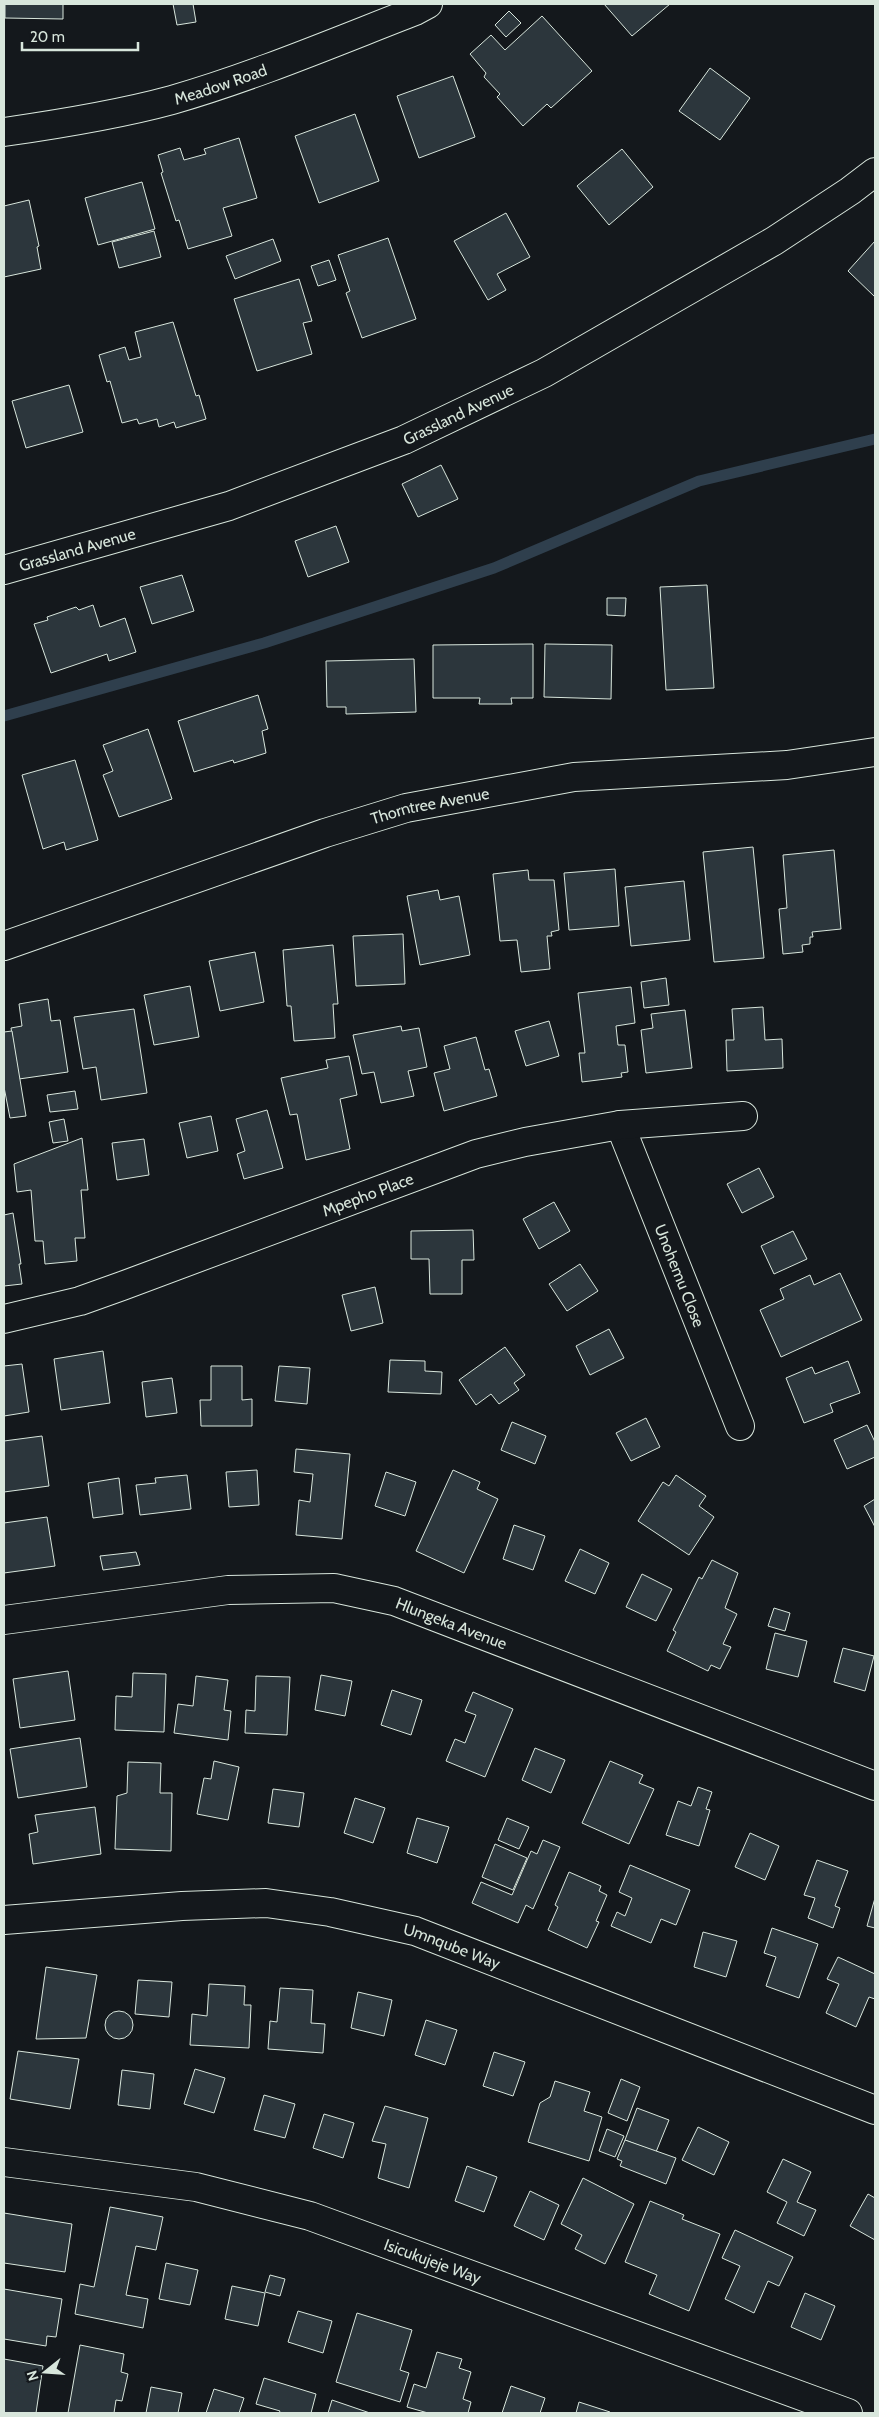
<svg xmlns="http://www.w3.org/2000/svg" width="879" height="2417" font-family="Cabin,sans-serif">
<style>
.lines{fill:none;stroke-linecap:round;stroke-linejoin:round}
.stream{stroke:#2f3f4d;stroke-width:11}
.building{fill:#2c363c;stroke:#d8e6dc}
.street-casing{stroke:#d8e6dc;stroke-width:30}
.street{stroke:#14181c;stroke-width:28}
.labels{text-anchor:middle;stroke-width:4;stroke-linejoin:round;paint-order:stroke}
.street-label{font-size:16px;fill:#d8e6dc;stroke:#14181c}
</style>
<rect width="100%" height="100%" fill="#14181c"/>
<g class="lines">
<path class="stream" d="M 4,716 L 264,643 L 494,568 L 699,481 L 875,439"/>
</g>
<g class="building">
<path d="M 5,4 L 63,4 L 63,19 L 5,18 Z"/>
<path d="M 173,4 L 193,4 L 196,22 L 177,25 Z"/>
<path d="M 604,4 L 670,4 L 632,36 Z"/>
<path d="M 509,11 L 521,23 L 506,37 L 495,25 Z"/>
<path d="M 542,16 L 592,71 L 551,108 L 547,104 L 523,126 L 497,97 L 500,94 L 484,77 L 486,73 L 470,54 L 491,35 L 505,50 Z"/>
<path d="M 710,68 L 750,98 L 720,140 L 679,111 Z"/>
<path d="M 453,76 L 475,137 L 419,158 L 397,96 Z"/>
<path d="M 355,114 L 379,181 L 319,203 L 295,136 Z"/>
<path d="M 239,138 L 257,198 L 223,208 L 232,236 L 188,249 L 179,220 L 176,221 L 161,173 L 163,172 L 158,155 L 180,148 L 184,160 L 206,154 L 204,149 Z"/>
<path d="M 622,149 L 653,187 L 609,225 L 577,186 Z"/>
<path d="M 142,182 L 155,229 L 98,245 L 85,198 Z"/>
<path d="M 29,200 L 39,246 L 37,247 L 41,269 L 4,277 L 4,206 Z"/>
<path d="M 506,213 L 530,257 L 497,274 L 506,290 L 488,300 L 454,241 Z"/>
<path d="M 154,231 L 161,257 L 119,268 L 112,242 Z"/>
<path d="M 388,238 L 416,319 L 362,338 L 346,293 L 350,291 L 338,255 Z"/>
<path d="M 273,239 L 281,261 L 235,279 L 226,256 Z"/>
<path d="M 875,241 L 875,297 L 848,271 Z"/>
<path d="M 329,260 L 336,280 L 318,286 L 311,266 Z"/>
<path d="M 299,279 L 312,321 L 303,323 L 312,354 L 257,371 L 234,299 Z"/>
<path d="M 173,322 L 196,396 L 199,395 L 206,419 L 176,428 L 174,422 L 159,427 L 157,419 L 139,424 L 137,419 L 122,423 L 110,381 L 107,382 L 99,355 L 125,347 L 129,360 L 141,357 L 135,332 Z"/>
<path d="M 69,385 L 83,432 L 26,448 L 12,401 Z"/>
<path d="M 441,465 L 458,499 L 418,517 L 402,484 Z"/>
<path d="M 336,526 L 349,562 L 308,577 L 295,541 Z"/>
<path d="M 182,575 L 194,611 L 152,624 L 140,587 Z"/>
<path d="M 707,585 L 714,688 L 666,690 L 660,587 Z"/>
<path d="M 607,598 L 626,598 L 625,616 L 607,615 Z"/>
<path d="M 93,605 L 100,627 L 125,618 L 136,652 L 109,661 L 107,654 L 51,673 L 34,624 L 48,620 L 47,617 L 76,607 L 79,610 Z"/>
<path d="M 533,644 L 533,698 L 511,698 L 512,704 L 479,704 L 480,698 L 433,698 L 433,645 Z"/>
<path d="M 545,644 L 612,645 L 611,699 L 544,697 Z"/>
<path d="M 414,659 L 416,712 L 346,714 L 346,707 L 327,707 L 326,661 Z"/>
<path d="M 258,695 L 268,729 L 262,731 L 266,753 L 234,763 L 233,760 L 194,772 L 178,721 Z"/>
<path d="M 148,729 L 172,799 L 119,817 L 103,775 L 113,771 L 103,745 Z"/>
<path d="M 75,760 L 98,840 L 66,850 L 64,842 L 43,849 L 22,775 Z"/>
<path d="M 753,847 L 764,958 L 714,962 L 703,852 Z"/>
<path d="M 834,850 L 841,929 L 812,932 L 813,937 L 810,937 L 810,944 L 802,945 L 803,952 L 783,954 L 779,909 L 787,908 L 783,855 Z"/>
<path d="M 615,869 L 619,926 L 569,930 L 564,873 Z"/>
<path d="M 528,870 L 529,880 L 554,880 L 559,930 L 551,932 L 552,936 L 547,936 L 550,969 L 521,972 L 517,940 L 500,941 L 493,874 Z"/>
<path d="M 684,881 L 690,940 L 631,946 L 625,887 Z"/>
<path d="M 438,890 L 440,900 L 459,896 L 470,955 L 420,965 L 407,896 Z"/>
<path d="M 403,934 L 405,984 L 356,986 L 353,936 Z"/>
<path d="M 333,945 L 338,1004 L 333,1004 L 335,1038 L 294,1041 L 291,1006 L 287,1006 L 283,950 Z"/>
<path d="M 255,952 L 264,1002 L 220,1011 L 209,961 Z"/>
<path d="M 666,978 L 669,1005 L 644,1008 L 641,982 Z"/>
<path d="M 190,986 L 199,1037 L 154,1045 L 144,995 Z"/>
<path d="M 631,987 L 635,1023 L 616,1026 L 618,1045 L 625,1045 L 628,1072 L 621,1073 L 622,1077 L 582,1082 L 579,1053 L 585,1053 L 578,993 Z"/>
<path d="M 48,999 L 51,1021 L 60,1020 L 68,1072 L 19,1079 L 11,1028 L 22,1026 L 19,1004 Z"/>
<path d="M 763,1007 L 765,1040 L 782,1039 L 783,1068 L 727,1071 L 726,1040 L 734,1040 L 732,1009 Z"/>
<path d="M 134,1009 L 147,1093 L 101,1100 L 96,1067 L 83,1069 L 74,1017 Z"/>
<path d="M 685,1010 L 692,1068 L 646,1073 L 641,1030 L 653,1028 L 651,1014 Z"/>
<path d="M 549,1021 L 559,1056 L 526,1066 L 515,1031 Z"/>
<path d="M 401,1026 L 402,1031 L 419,1028 L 427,1067 L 408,1071 L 414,1096 L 381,1103 L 374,1072 L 362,1074 L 353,1035 Z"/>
<path d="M 12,1031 L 26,1116 L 10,1118 L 4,1087 L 4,1032 Z"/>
<path d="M 476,1037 L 485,1070 L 489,1069 L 497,1096 L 444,1111 L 434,1073 L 450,1069 L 444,1046 Z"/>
<path d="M 349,1056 L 357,1095 L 340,1099 L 350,1149 L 306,1160 L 297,1114 L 290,1115 L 281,1078 L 328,1068 L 326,1060 Z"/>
<path d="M 75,1091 L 78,1109 L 50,1112 L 47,1095 Z"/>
<path d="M 267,1110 L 283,1168 L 244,1179 L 237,1154 L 245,1151 L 236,1119 Z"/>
<path d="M 211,1116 L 218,1151 L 187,1158 L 179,1123 Z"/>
<path d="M 64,1119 L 68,1141 L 53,1143 L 49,1122 Z"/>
<path d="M 82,1138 L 88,1190 L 81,1190 L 85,1238 L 75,1238 L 77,1261 L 45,1264 L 43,1241 L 35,1241 L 31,1190 L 17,1192 L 14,1164 Z"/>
<path d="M 144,1139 L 149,1175 L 117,1180 L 112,1143 Z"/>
<path d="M 759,1168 L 774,1197 L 742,1213 L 727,1184 Z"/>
<path d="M 554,1202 L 570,1231 L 539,1249 L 523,1219 Z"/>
<path d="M 13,1213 L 21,1264 L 19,1264 L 22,1284 L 4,1286 L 4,1215 Z"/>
<path d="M 473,1230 L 474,1260 L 462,1260 L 462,1294 L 430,1294 L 429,1259 L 411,1259 L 411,1231 Z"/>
<path d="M 793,1231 L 807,1259 L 774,1274 L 761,1246 Z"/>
<path d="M 580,1264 L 598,1291 L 567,1311 L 549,1284 Z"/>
<path d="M 840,1273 L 862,1320 L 781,1357 L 760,1310 L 784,1299 L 780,1289 L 810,1275 L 814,1285 Z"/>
<path d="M 375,1287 L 383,1323 L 351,1331 L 342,1295 Z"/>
<path d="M 609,1329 L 624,1358 L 590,1375 L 576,1346 Z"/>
<path d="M 505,1347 L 525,1375 L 514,1383 L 519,1390 L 499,1404 L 491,1394 L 476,1405 L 459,1380 Z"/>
<path d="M 103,1351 L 110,1403 L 61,1410 L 54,1359 Z"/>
<path d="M 390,1360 L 425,1361 L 425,1371 L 442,1372 L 441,1394 L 388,1392 Z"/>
<path d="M 848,1361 L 860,1393 L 830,1404 L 833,1412 L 804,1423 L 786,1378 L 812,1367 L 815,1374 Z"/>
<path d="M 22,1364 L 29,1412 L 4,1416 L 4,1366 Z"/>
<path d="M 211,1366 L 242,1366 L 242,1400 L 252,1399 L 252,1426 L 201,1426 L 200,1400 L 211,1400 Z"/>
<path d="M 279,1366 L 310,1368 L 307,1404 L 275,1401 Z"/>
<path d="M 172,1378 L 177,1413 L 146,1417 L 142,1382 Z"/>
<path d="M 646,1418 L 660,1447 L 631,1461 L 616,1433 Z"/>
<path d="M 512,1422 L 546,1436 L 535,1464 L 501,1450 Z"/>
<path d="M 867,1425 L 875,1442 L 875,1457 L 847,1469 L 834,1440 Z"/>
<path d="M 42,1436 L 49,1486 L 4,1492 L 4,1441 Z"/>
<path d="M 296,1449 L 350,1454 L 342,1539 L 296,1535 L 299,1500 L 310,1502 L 313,1474 L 294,1472 Z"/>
<path d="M 257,1470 L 259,1505 L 229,1507 L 226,1472 Z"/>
<path d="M 453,1470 L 480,1482 L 477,1489 L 498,1499 L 464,1573 L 416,1551 Z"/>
<path d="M 386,1472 L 416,1482 L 405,1516 L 375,1506 Z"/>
<path d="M 187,1475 L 191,1509 L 140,1515 L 136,1485 L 156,1483 L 155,1478 Z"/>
<path d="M 676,1475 L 706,1496 L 699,1506 L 714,1517 L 689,1555 L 638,1521 L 663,1482 L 669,1486 Z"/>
<path d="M 119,1478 L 123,1514 L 93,1518 L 88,1483 Z"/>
<path d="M 875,1499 L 875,1527 L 864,1506 Z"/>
<path d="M 47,1517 L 55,1566 L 4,1573 L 4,1523 Z"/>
<path d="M 514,1525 L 545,1536 L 533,1570 L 503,1559 Z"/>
<path d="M 580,1549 L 609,1563 L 595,1594 L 565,1581 Z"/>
<path d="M 136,1552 L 140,1565 L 103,1570 L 100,1556 Z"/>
<path d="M 712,1560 L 738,1573 L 725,1608 L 737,1614 L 723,1644 L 731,1647 L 720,1669 L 711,1665 L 708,1671 L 667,1651 L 676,1632 L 673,1630 L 699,1577 L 702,1579 Z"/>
<path d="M 642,1574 L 672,1589 L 656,1621 L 626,1607 Z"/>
<path d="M 774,1608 L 790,1613 L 785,1631 L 768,1626 Z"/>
<path d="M 775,1633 L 807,1641 L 798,1677 L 766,1669 Z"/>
<path d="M 843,1648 L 874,1656 L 865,1691 L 834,1682 Z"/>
<path d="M 68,1671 L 75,1720 L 20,1728 L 13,1679 Z"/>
<path d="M 133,1673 L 166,1674 L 164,1732 L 115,1730 L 116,1696 L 132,1697 Z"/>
<path d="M 321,1675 L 352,1681 L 345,1716 L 315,1710 Z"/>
<path d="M 196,1676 L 228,1680 L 224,1710 L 231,1711 L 228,1740 L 174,1733 L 178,1704 L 193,1706 Z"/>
<path d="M 256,1676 L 290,1677 L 287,1735 L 245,1733 L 246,1710 L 255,1711 Z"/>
<path d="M 392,1690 L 422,1700 L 411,1735 L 381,1725 Z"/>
<path d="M 473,1692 L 513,1709 L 485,1777 L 446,1761 L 455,1739 L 465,1743 L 476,1715 L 465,1711 Z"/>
<path d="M 80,1738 L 87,1787 L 18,1798 L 10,1749 Z"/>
<path d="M 535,1748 L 565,1760 L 551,1793 L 522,1780 Z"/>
<path d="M 214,1761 L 239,1767 L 228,1820 L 197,1814 L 204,1778 L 211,1779 Z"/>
<path d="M 610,1761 L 643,1775 L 639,1783 L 654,1789 L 629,1844 L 582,1823 Z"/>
<path d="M 128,1762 L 161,1763 L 160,1793 L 172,1793 L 171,1851 L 115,1849 L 117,1796 L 127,1793 Z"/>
<path d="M 698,1787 L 712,1792 L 706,1809 L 710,1810 L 699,1846 L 666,1835 L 678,1801 L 691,1806 Z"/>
<path d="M 273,1789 L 304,1793 L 299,1827 L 268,1823 Z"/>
<path d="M 355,1798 L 385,1808 L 373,1843 L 344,1833 Z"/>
<path d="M 95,1807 L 101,1854 L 33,1864 L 29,1834 L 38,1832 L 35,1815 Z"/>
<path d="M 417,1818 L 449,1827 L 437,1863 L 407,1853 Z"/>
<path d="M 507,1818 L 529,1827 L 519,1849 L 498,1840 Z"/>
<path d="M 750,1833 L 779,1846 L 765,1880 L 735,1867 Z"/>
<path d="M 543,1840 L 560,1847 L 533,1909 L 526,1905 L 518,1923 L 472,1903 L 481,1882 L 512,1895 L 531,1851 L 537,1854 Z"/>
<path d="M 495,1844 L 527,1858 L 513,1890 L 482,1877 Z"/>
<path d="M 817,1860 L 848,1871 L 835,1906 L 840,1908 L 833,1928 L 808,1918 L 815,1898 L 804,1895 Z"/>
<path d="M 630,1865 L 690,1890 L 676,1925 L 661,1919 L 651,1943 L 611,1926 L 617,1912 L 625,1916 L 632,1898 L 619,1892 Z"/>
<path d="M 569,1872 L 601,1886 L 599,1891 L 607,1895 L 596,1921 L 599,1922 L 587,1948 L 548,1930 L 558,1907 L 555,1905 Z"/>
<path d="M 875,1898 L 875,1928 L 867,1926 Z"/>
<path d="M 772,1928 L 818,1944 L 799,1998 L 766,1986 L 776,1957 L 764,1953 Z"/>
<path d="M 703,1932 L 737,1941 L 726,1977 L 694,1967 Z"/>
<path d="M 838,1957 L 875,1974 L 875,1999 L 869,1997 L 856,2027 L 826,2013 L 839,1984 L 827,1979 Z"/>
<path d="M 46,1967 L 97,1975 L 86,2038 L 36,2039 Z"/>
<path d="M 138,1980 L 172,1982 L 169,2017 L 135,2014 Z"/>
<path d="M 209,1984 L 245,1986 L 244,2005 L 251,2005 L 249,2048 L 190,2045 L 192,2014 L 207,2016 Z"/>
<path d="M 280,1988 L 313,1990 L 311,2023 L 325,2024 L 323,2053 L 268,2049 L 270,2021 L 277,2022 Z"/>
<path d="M 358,1992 L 392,2000 L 384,2036 L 351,2028 Z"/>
<circle cx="119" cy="2025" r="14"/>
<path d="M 426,2020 L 457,2030 L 445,2065 L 415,2055 Z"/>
<path d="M 18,2051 L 79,2059 L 70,2109 L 10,2099 Z"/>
<path d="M 494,2052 L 525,2062 L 513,2096 L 483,2086 Z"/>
<path d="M 195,2069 L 225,2078 L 214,2113 L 184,2104 Z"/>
<path d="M 122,2070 L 154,2074 L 150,2109 L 118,2105 Z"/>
<path d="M 621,2079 L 640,2087 L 627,2121 L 608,2113 Z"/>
<path d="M 555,2081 L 590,2092 L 584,2111 L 602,2117 L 589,2161 L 528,2142 L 540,2103 L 550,2097 Z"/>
<path d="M 264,2095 L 295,2104 L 285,2138 L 254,2130 Z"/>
<path d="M 385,2106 L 428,2118 L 409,2188 L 378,2178 L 386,2144 L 372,2141 Z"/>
<path d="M 637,2108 L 669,2120 L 656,2152 L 625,2140 Z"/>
<path d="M 324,2114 L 354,2123 L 343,2158 L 313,2148 Z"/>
<path d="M 698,2127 L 729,2142 L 714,2175 L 682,2160 Z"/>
<path d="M 607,2129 L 624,2136 L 615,2157 L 599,2151 Z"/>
<path d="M 625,2140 L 676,2158 L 666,2184 L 620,2166 L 622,2161 L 617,2159 Z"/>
<path d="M 783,2159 L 811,2172 L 797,2202 L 816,2210 L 804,2236 L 777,2223 L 787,2202 L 767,2192 Z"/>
<path d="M 467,2166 L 497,2177 L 484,2212 L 455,2201 Z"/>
<path d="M 583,2178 L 634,2204 L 605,2264 L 575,2249 L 582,2235 L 561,2224 Z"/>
<path d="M 530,2191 L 559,2205 L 544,2240 L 514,2226 Z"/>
<path d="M 868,2194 L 875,2198 L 875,2240 L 850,2226 Z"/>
<path d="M 650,2201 L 684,2215 L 682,2219 L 720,2234 L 689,2311 L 649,2294 L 657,2275 L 625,2262 Z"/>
<path d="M 110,2207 L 163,2217 L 156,2250 L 136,2246 L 126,2295 L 148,2299 L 143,2328 L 75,2314 L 80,2284 L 94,2287 Z"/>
<path d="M 4,2213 L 72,2224 L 65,2272 L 4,2263 Z"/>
<path d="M 735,2230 L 793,2257 L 779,2286 L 768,2281 L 754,2313 L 725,2299 L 740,2266 L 722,2258 Z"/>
<path d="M 166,2263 L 198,2270 L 190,2305 L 159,2299 Z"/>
<path d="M 270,2275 L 285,2279 L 280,2296 L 265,2292 Z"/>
<path d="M 232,2286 L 265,2293 L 258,2326 L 225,2319 Z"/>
<path d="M 4,2289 L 62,2299 L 56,2337 L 47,2336 L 46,2346 L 4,2339 Z"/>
<path d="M 805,2293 L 835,2306 L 821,2340 L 791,2327 Z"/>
<path d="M 298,2311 L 332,2321 L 323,2353 L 288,2342 Z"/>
<path d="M 357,2313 L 412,2330 L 400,2370 L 409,2373 L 400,2402 L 336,2382 Z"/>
<path d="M 80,2345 L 124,2354 L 121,2372 L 128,2374 L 122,2401 L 116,2400 L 114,2413 L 68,2413 Z"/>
<path d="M 437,2352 L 462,2359 L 459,2368 L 471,2372 L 463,2399 L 471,2402 L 468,2413 L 428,2413 L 407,2407 L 414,2384 L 426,2388 Z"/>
<path d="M 4,2359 L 43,2366 L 36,2413 L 4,2413 Z"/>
<path d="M 264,2378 L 316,2394 L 311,2413 L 279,2413 L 280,2411 L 256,2404 Z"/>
<path d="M 511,2386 L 545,2398 L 540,2413 L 502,2413 Z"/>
<path d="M 151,2387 L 182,2393 L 178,2413 L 146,2413 Z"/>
<path d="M 214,2389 L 244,2398 L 239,2413 L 206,2413 Z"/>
<path d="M 332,2400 L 370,2413 L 328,2413 Z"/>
<path d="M 579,2402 L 610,2412 L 610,2413 L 576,2413 Z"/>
</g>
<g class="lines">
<defs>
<g id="street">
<path id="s1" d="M 4,132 C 60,124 117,115 172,100 C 255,76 335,42 415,11 L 428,4"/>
<path id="s2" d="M 4,570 L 229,506 L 404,440 L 544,373 L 774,241 L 850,191 L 875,172"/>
<path id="s3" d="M 4,946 L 325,833 L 406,808 L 574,777 L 787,765 L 875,752"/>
<path id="s4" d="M 620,1125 L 740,1426"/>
<path id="s5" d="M 4,1319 L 80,1301 L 122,1286 L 476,1154 L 525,1142 L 620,1125 L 743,1116"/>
<path id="s6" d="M 4,1620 L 228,1590 L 334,1588 L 394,1601 L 875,1786"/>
<path id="s7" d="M 4,1920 L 182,1906 L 266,1903 L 330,1912 L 415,1931 L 875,2110"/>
<path id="s8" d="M 4,2162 L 196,2187 L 310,2216 L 848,2413"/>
</g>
</defs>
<use href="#street" class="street-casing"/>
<use href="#street" class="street"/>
</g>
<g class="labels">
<g class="street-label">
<text dy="6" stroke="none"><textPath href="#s1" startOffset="222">Meadow Road</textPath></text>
<text dy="6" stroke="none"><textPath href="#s2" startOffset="481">Grassland Avenue</textPath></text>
<text dy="6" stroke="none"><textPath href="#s2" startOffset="76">Grassland Avenue</textPath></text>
<text dy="6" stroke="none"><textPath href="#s3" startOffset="449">Thorntree Avenue</textPath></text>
<text dy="6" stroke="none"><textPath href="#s5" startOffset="385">Mpepho Place</textPath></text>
<text dy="6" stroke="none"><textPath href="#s4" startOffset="162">Unohemu Close</textPath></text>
<text dy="6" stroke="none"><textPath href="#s6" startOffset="455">Hlungeka Avenue</textPath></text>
<text dy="6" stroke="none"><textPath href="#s7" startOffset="454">Umnqube Way</textPath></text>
<text dy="6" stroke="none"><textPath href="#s8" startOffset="442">Isicukujeje Way</textPath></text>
</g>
</g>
<rect width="879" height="2417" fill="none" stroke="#d8e6dc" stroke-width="10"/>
<g transform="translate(45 2372) rotate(253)" stroke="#14181c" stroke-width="4" paint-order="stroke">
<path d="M0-4L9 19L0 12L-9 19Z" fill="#d8e6dc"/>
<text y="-8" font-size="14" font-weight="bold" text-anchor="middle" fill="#d8e6dc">N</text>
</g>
<path d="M22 42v8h116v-8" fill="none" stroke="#d8e6dc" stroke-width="2.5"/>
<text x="30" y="42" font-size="15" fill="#d8e6dc" stroke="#14181c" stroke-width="4" paint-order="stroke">20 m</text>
</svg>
